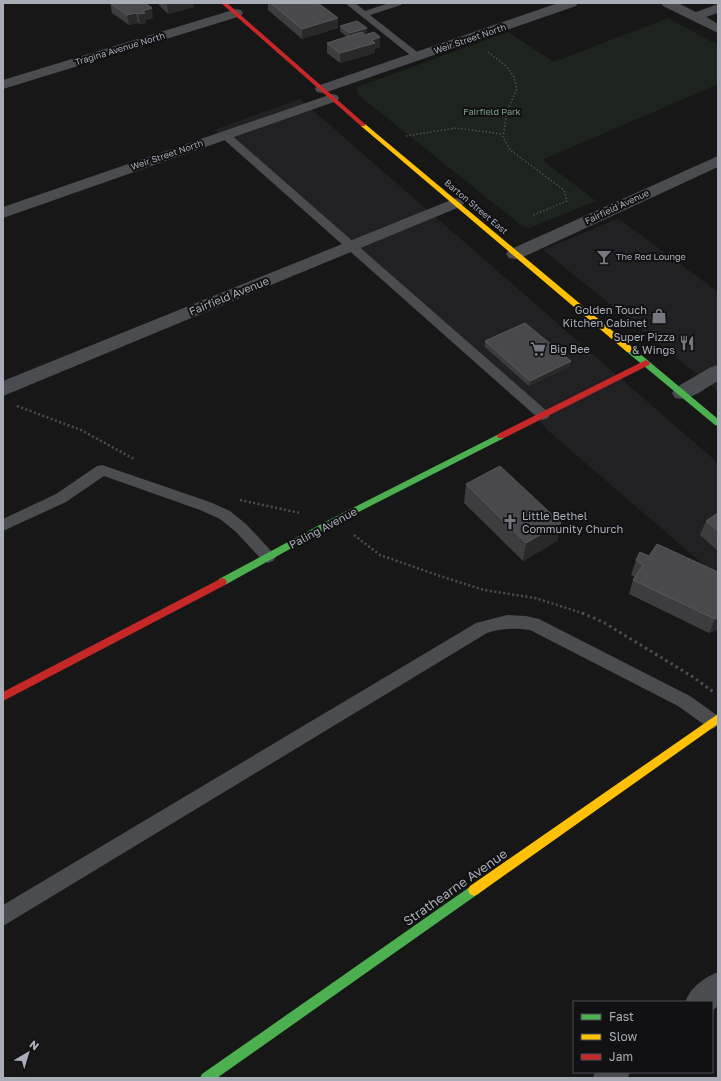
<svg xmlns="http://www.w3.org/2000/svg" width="721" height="1081" font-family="'Golos Text',sans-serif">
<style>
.built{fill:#212123}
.green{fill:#1d241e}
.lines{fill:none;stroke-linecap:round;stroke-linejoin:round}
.path-far2{stroke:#4d4e52;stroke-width:1.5;stroke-dasharray:1.5 2;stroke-linecap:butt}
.path-far1{stroke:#4d4e52;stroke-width:2.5;stroke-dasharray:2 2.5;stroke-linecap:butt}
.path{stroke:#4d4e52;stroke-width:3;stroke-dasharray:2.5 3.5;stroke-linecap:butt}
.lane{fill:#4b4c50;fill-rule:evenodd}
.street{fill:#4b4c50;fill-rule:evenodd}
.fast{fill:#4caf50;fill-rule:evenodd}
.slow{fill:#ffc107;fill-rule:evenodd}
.jam{fill:#c62828;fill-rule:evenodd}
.wall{fill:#3d3d3f}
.shaded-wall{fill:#29292a}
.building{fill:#49494c;stroke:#58595d}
.labels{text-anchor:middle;stroke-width:4;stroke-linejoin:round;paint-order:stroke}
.far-street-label{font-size:9px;fill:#a8adb8;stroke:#111113}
.far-park-label{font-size:9px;fill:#7fa381;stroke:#111113}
.far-poi-label{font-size:9px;fill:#a8adb8;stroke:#111113;text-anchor:start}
.street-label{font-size:11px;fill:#a8adb8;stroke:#111113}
.poi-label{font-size:11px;fill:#a8adb8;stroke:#111113;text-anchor:end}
.near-street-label{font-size:13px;fill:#a8adb8;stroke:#111113}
</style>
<rect width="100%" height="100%" fill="#171717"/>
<g class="built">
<path d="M 300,99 L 718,463 L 718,577 L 547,430 L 527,406 L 214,130 Z"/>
<path d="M 618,218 L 718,292 L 718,391 L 543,250 Z"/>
</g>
<path class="green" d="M 668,18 L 718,45 L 718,84 L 542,160 L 596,201 L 530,228 L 522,226 L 357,94 L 357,87 L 508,32 L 554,62 Z"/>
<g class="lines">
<g class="path-far2">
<path d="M 488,52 L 506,66 L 514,77 L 517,89 L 507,111 L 503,137 L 510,150 L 564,190 L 567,201 L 531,216"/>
<path d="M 489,109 L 507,111"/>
<path d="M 406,136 L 456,128 L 502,134"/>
</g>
<g class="path-far1">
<path d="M 17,406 L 81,430 L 134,459"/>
<path d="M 240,500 L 300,513"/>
<path d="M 354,535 L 380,555 L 440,576 L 484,590 L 535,598 L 585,614"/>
</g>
<path class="path" d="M 582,613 L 603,622 L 693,677 L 715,693"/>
<g class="lane">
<path d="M 345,3 L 355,3 L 365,11 L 389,3 L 402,3 L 401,5 L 370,15 L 421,55 L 423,57 L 421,59 L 415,59 Z"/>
<path d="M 225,132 L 229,133 L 548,412 L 550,415 L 548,418 L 543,420 L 538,418 L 221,137 L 220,135 Z"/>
<path d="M 102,465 L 210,502 L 230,511 L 246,524 L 273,553 L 276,557 L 273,561 L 268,563 L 263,561 L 236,532 L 220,519 L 200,510 L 104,476 L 66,502 L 3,531 L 3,519 L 56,494 L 97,466 Z"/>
<path d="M 507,615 L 526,616 L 539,619 L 690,696 L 718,716 L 718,726 L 712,729 L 706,726 L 678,706 L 530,630 C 515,628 502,628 487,633 L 3,926 L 3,905 L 476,623 Z"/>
</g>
<g class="street">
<path d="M 558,3 L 578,3 L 576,6 L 327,92 L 322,93 L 317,92 L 315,89 L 317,86 Z"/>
<path d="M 661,3 L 678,3 L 696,12 L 718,4 L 718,13 L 706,17 L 718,24 L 718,33 L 663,6 Z"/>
<path d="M 236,9 L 241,10 L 243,13 L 241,16 L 3,89 L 3,80 Z"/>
<path d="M 332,94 L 337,95 L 339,98 L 337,101 L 3,218 L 3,207 Z"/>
<path d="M 718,156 L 718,167 L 521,258 L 515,259 L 509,258 L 506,254 L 509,250 Z"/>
<path d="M 456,198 L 462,200 L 464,203 L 462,206 L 3,396 L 3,381 Z"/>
<path d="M 718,365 L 718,381 C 705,388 690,402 675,398 L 672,393 L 675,388 L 711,367 Z"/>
<path d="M 718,972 L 718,1006 L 712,1011 L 712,1002 L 685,1002 C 691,987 703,978 718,972 Z"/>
<path d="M 595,1072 L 630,1072 L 628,1078 L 593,1078 Z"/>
</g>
<g class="fast">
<path d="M 630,347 L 633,348 L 718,419 L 718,426 L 715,425 L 627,352 L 626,350 L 627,348 Z"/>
<path d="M 501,433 L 504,434 L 505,436 L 504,438 L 333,525 L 225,585 L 219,585 L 217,582 L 219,579 L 327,521 Z"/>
<path d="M 474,884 L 478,886 L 480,890 L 478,894 L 217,1078 L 200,1078 L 202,1074 Z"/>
</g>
<g class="slow">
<path d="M 361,124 L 365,124 L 633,348 L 634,350 L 633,352 L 627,352 L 361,126 Z"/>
<path d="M 718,714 L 718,724 L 478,894 L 474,896 L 470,894 L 468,890 L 470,886 Z"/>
</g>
<g class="jam">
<path d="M 221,3 L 227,3 L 365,124 L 365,126 L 361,126 Z"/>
<path d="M 646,360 L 650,363 L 649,365 L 504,438 L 498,438 L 497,436 L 498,434 Z"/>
<path d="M 222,578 L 225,579 L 227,582 L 225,585 L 3,701 L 3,692 Z"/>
</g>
</g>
<g class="wall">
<path d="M 110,3 L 153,18 L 146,20 L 146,23 L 140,24 L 138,23 L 129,25 L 112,13 Z"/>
<path d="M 157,3 L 193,3 L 194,7 L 168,14 Z"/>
<path d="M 268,3 L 318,3 L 338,18 L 338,28 L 302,39 L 268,10 Z"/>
<path d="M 340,26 L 367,28 L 367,33 L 364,34 L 380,47 L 375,49 L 375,53 L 340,63 L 327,53 L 327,43 L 347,37 L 340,31 Z"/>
<path d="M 485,341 L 570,366 L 529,386 L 485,347 Z"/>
<path d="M 466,484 L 561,523 L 557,541 L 523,561 L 464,503 Z"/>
<path d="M 718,513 L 718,551 L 700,535 L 706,521 Z"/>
<path d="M 649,556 L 718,572 L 718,629 L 709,633 L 629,594 L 633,580 L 635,577 L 631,575 L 636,560 Z"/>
</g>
<g class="shaded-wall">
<path d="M 170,3 L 193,3 L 194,7 L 168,14 L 167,4 Z"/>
<path d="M 152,8 L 153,18 L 146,20 L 146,23 L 140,24 L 138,14 L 143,11 Z"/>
<path d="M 136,13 L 138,23 L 129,25 L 127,15 Z"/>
<path d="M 338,18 L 338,28 L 302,39 L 302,29 Z"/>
<path d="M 367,28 L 367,33 L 350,38 L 350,33 Z"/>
<path d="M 380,37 L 380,47 L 375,49 L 375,53 L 340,63 L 340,53 L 372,40 Z"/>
<path d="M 571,361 L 570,366 L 529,386 L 530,381 Z"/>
<path d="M 561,523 L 557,541 L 523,561 L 526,543 Z"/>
<path d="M 718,617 L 718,629 L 709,633 L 715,619 Z"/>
</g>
<g class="building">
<path d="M 110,3 L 145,3 L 152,8 L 143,11 L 145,13 L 138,14 L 136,13 L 127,15 Z"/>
<path d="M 271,3 L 318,3 L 338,18 L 302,29 Z"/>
<path d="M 357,21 L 367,28 L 350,33 L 340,26 Z"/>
<path d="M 362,32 L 365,35 L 374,32 L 380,37 L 372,40 L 375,43 L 340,53 L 327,43 Z"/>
<path d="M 525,323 L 571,361 L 530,381 L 485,341 Z"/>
<path d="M 500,466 L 561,523 L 526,543 L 466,484 Z"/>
<path d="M 718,513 L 718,531 L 706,521 Z"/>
<path d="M 657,544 L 718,572 L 718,617 L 715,619 L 633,580 L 643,565 L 636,560 L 640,552 L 649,556 Z"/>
</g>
<defs>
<symbol id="bar-bare" viewBox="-9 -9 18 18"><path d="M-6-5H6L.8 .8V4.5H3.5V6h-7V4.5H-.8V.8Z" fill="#757880" stroke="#111113" stroke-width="2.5" paint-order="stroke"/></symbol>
<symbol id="shop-bare" viewBox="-9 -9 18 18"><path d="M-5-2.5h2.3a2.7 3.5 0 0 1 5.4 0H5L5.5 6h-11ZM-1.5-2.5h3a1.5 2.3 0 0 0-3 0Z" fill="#757880" stroke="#111113" stroke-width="2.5" paint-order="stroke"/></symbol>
<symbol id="restaurant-bare" viewBox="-9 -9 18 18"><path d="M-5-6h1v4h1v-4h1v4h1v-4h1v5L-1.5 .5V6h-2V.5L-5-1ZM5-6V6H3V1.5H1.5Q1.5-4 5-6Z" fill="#757880" stroke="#111113" stroke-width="2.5" paint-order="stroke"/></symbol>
<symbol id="supermarket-bare" viewBox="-9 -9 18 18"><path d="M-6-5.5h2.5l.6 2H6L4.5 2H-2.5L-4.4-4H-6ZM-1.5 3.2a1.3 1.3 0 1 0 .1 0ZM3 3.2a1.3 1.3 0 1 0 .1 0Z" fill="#757880" stroke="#111113" stroke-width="2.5" paint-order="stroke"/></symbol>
<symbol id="church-bare" viewBox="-9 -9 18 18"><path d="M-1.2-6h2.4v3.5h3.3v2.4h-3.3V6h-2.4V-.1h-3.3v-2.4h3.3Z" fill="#757880" stroke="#111113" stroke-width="2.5" paint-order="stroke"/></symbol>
</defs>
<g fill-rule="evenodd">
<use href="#bar-bare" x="593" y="246" width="22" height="22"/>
<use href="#shop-bare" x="648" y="305" width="22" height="22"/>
<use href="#restaurant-bare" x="676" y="332" width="22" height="22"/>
<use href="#supermarket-bare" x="527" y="338" width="22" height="22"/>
<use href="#church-bare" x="499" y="511" width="22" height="22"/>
</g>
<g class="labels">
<g class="far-street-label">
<text transform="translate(470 39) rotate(-19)" y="3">Weir Street North</text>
<text transform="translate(120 49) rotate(-17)" y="3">Tragina Avenue North</text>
<text transform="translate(167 155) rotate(-19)" y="3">Weir Street North</text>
<text transform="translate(476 207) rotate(40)" y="3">Barton Street East</text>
<text transform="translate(617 207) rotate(-25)" y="3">Fairfield Avenue</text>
</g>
<g class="far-park-label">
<text x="492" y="115">Fairfield Park</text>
</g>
<g class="far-poi-label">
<text x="616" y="260">The Red Lounge</text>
</g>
<g class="street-label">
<text transform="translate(229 296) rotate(-22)" y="4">Fairfield Avenue</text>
<text transform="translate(323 528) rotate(-28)" y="4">Paling Avenue</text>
</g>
<g class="poi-label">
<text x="647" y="314">Golden Touch<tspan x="647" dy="13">Kitchen Cabinet</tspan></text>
<text x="675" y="341">Super Pizza<tspan x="675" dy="13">&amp; Wings</tspan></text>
<text x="550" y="353" text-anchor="start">Big Bee</text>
<text x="522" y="520" text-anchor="start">Little Bethel<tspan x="522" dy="13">Community Church</tspan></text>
</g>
<g class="near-street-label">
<text transform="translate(455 887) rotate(-35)" y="5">Strathearne Avenue</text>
</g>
</g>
<rect width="721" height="1081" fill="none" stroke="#a8adb8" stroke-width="8"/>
<rect x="573" y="1001" width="140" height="72" fill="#111113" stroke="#4d4f55"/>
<rect x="581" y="1014" width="20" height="6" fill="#4caf50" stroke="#4d4f55"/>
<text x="609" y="1021" font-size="12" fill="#a8adb8">Fast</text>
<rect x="581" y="1034" width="20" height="6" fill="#ffc107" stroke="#4d4f55"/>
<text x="609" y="1041" font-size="12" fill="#a8adb8">Slow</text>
<rect x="581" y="1054" width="20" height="6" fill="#c62828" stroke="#4d4f55"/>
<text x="609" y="1061" font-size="12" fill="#a8adb8">Jam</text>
<g transform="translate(28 1053) rotate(38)" stroke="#111113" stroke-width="3" paint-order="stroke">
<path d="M0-3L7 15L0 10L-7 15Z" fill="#a8adb8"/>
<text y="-6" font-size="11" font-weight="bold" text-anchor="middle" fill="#a8adb8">N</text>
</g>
</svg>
